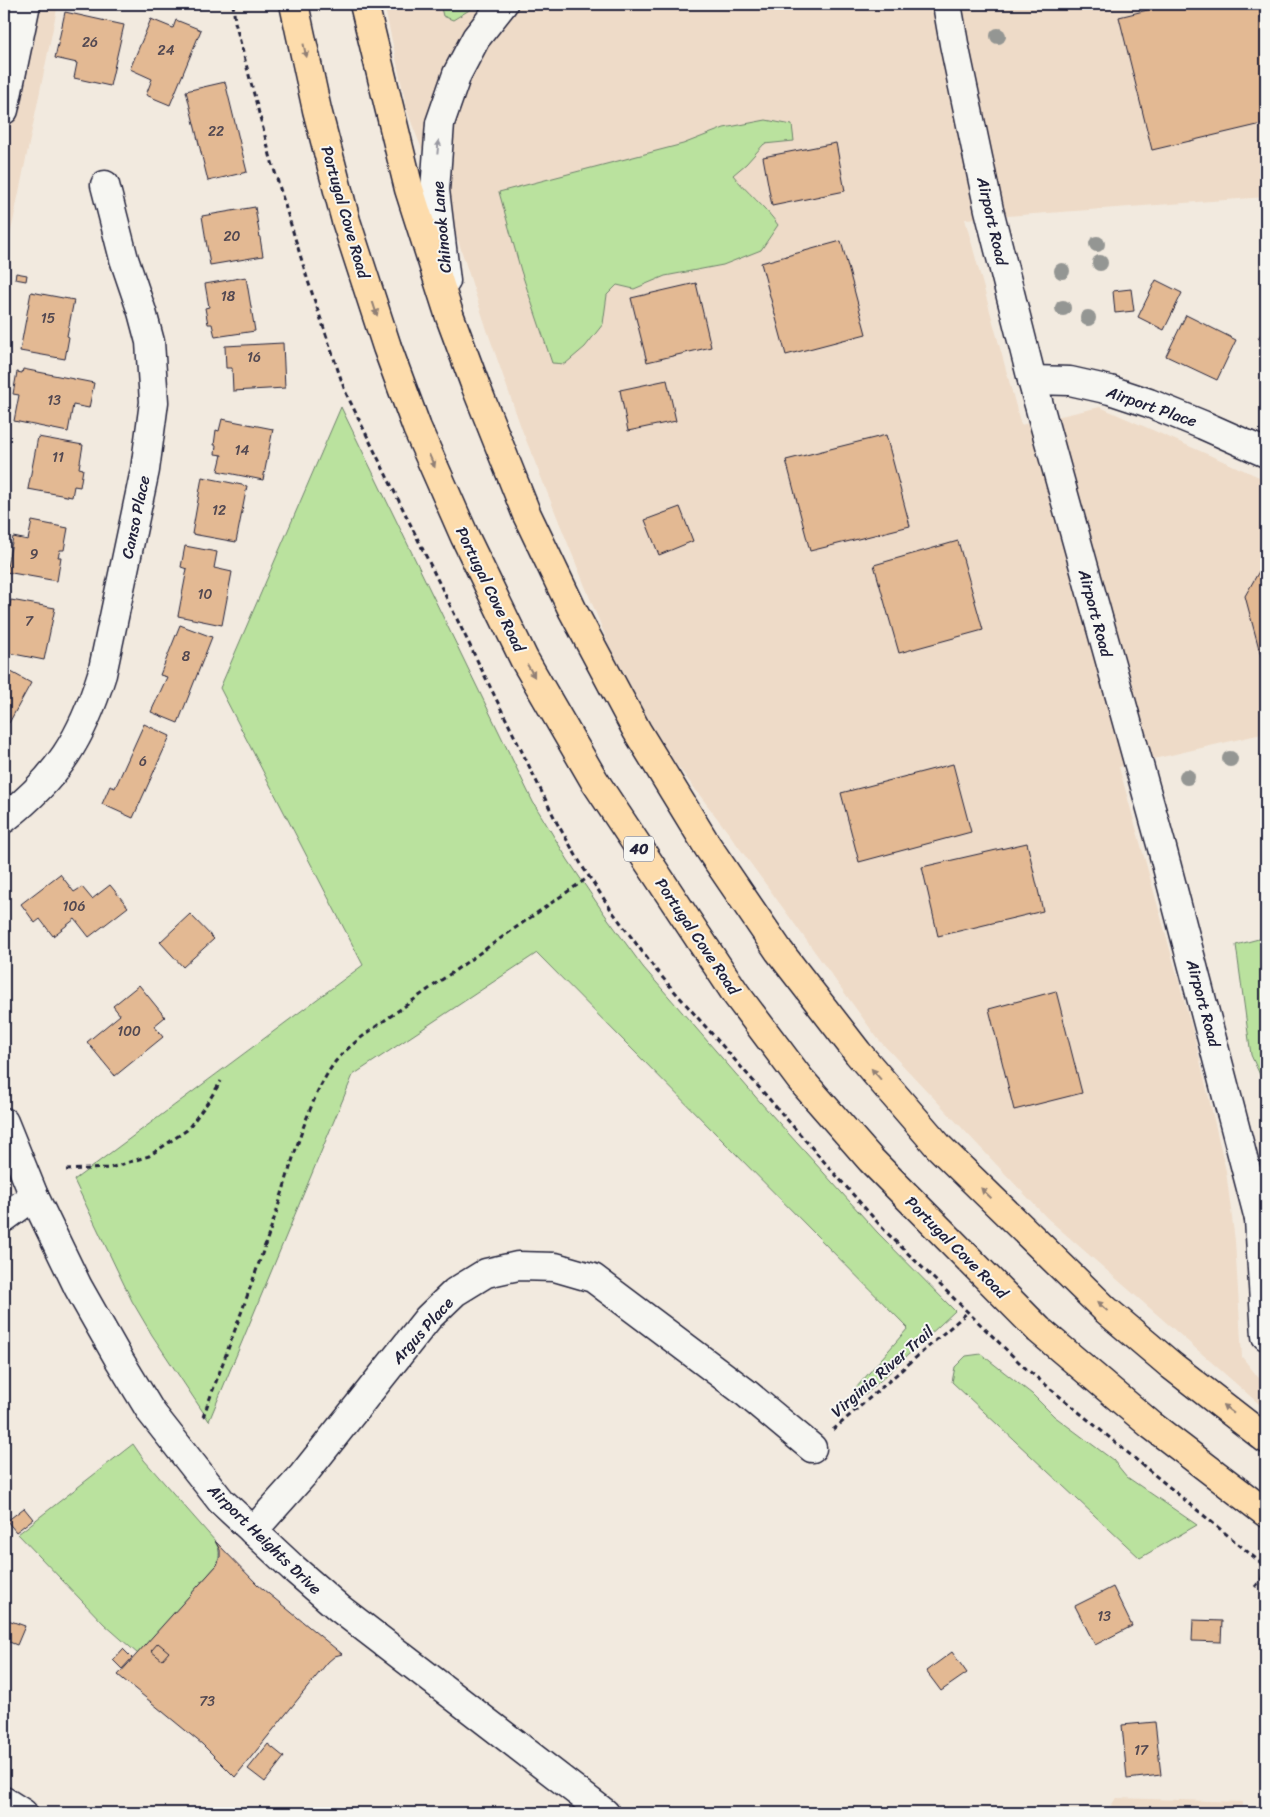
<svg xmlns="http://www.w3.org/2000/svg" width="1270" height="1817" font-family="Sriracha,sans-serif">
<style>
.built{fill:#eedbc8}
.green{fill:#bae29e;stroke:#6e826c}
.building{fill:#e3b993;stroke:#22223b}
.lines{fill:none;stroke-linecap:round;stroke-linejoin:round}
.minor-casing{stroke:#22223b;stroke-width:31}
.major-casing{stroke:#22223b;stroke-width:31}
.path{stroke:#22223b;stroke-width:3;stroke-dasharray:5 4;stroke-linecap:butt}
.minor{stroke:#f6f6f2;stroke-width:28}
.major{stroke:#fddcac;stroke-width:28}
.tree{fill:#949693}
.oneway{fill:#907f74}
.oneway2{fill:#9797a0}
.labels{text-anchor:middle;stroke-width:4;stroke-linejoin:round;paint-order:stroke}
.number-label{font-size:14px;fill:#524851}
.shield{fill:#f6f6f2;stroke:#626272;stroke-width:1}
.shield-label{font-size:15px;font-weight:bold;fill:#22223b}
.street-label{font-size:16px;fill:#22223b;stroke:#f6f6f2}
</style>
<rect width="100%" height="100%" fill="#f2eadf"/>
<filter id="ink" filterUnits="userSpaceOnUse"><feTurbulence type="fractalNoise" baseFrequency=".02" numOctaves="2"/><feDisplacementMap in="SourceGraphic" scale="10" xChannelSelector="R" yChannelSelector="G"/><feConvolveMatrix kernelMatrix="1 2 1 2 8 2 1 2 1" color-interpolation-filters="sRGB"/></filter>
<g filter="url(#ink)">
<g class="built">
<path d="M 4,4 L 58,4 L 4,265 Z"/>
<path d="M 384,4 L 1266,4 L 1266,197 L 965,219 L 1021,425 L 1100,407 L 1266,480 L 1266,733 L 1119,767 L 1195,1039 L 1226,1171 L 1235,1241 L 1242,1357 L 1266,1387 L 1266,1410 L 1047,1218 L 878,1039 L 730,835 L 663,747 L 610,648 L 522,430 L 487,330 L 458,240 L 408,114 Z"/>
<path d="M 1116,1798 L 1242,1802 L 1242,1813 L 1106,1813 Z"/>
</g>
<g class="green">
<path d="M 440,4 L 475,4 L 471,9 L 453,20 L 443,16 Z"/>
<path d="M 766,120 L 792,125 L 794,141 L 764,144 L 746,164 L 733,175 C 747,193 765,206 778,225 L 761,250 L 723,265 L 665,276 L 634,289 L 617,285 L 607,295 L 603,324 L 585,347 L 565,364 L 552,363 L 521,271 L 499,192 L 683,144 L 724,128 Z"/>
<path d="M 341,407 L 533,802 L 568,860 L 603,912 L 643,967 L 761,1103 L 877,1232 L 955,1311 L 865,1395 L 856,1388 L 908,1328 L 537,953 L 353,1075 L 209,1421 L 152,1335 L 132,1301 L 74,1180 L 363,965 L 220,688 Z"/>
<path d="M 1266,937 L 1266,1088 L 1251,1055 L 1236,945 Z"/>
<path d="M 981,1354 L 1032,1394 L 1054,1416 L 1113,1460 L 1127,1477 L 1197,1525 L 1140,1558 L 952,1382 L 955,1367 L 966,1356 Z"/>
<path d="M 133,1444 L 144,1460 L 215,1541 C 220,1550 220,1555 217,1565 L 138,1654 L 104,1624 L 18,1534 Z"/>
</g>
<g class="building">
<path d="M 4,4 L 12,4 L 7,29 L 4,28 Z"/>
<path d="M 1172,4 L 1258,4 L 1266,39 L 1266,123 L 1152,150 L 1119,17 Z"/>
<path d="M 65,12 L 124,25 L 110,86 L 74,78 L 77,63 L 55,58 Z"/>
<path d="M 151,19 L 173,28 L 176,20 L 201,30 L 170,105 L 146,95 L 152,79 L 130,69 Z"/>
<path d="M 225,82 L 247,172 L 208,181 L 186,91 Z"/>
<path d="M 836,143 L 845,191 L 772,206 L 763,157 Z"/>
<path d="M 255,207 L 263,256 L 210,265 L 202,216 Z"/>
<path d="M 841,241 L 866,334 L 786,355 L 761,263 Z"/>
<path d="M 16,273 L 27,275 L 26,281 L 15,279 Z"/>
<path d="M 246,277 L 255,331 L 215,337 L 212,324 L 208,324 L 205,308 L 209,307 L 205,284 Z"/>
<path d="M 1156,280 L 1182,293 L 1164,330 L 1138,317 Z"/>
<path d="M 696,283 L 711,347 L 647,362 L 631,298 Z"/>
<path d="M 1131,289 L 1134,311 L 1115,313 L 1113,291 Z"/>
<path d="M 31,292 L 74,300 L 67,336 L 69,337 L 65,359 L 20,351 Z"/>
<path d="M 1186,315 L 1236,340 L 1217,380 L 1166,356 Z"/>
<path d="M 1266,328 L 1266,344 L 1258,338 Z"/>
<path d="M 283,343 L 285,388 L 233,391 L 232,368 L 226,368 L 225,346 Z"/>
<path d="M 23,369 L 94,383 L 89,408 L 73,405 L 68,432 L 14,421 L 19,395 L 13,394 L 17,372 L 22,373 Z"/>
<path d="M 667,380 L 676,421 L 628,431 L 620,390 Z"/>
<path d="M 222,419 L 273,429 L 263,480 L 218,471 L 222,455 L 215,454 L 216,445 L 214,445 L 216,430 L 219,431 Z"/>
<path d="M 886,435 L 910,526 L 810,551 L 786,460 Z"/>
<path d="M 38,437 L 83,445 L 79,468 L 83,469 L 80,487 L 74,486 L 72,497 L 28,489 Z"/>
<path d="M 202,477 L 247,486 L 236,542 L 192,534 Z"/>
<path d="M 680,507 L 693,541 L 659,555 L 645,520 Z"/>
<path d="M 32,521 L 68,528 L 64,550 L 60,550 L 58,557 L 61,557 L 57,581 L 6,572 L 13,537 L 28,540 Z"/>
<path d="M 958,541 L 983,630 L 899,653 L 874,565 Z"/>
<path d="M 185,546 L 217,552 L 214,568 L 232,572 L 222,625 L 178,616 L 187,569 L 181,567 Z"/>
<path d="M 1262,566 L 1266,569 L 1266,675 L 1245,596 Z"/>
<path d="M 11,600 L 55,608 L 44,660 L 4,652 L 4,635 Z"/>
<path d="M 180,625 L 212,637 L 178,723 L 151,712 L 167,677 L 160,675 Z"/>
<path d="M 4,668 L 31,683 L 9,723 L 4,720 Z"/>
<path d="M 144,724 L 170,736 L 133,818 L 102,804 L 110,786 L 115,788 Z"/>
<path d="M 953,764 L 971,832 L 859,862 L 841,793 Z"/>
<path d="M 1027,843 L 1043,911 L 938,936 L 922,867 Z"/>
<path d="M 60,874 L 74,892 L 82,887 L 92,899 L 110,885 L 128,907 L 89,937 L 75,919 L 53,936 L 40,919 L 35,923 L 21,904 Z"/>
<path d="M 190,914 L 214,939 L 183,967 L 160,942 Z"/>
<path d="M 139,985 L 165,1017 L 154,1026 L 163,1037 L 115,1076 L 87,1042 L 120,1015 L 113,1006 Z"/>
<path d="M 1056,991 L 1082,1093 L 1014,1110 L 989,1009 Z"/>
<path d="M 24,1508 L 33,1519 L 16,1532 L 7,1521 Z"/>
<path d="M 215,1541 L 258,1585 L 342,1654 L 335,1656 L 328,1662 L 235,1777 L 202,1744 L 118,1675 L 217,1565 L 220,1557 L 220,1550 Z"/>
<path d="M 1113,1587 L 1132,1626 L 1095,1645 L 1075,1606 Z"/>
<path d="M 8,1620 L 25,1626 L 17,1645 L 4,1640 L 4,1633 Z"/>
<path d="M 1193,1620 L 1222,1621 L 1221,1642 L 1192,1641 Z"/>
<path d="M 158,1643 L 169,1652 L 162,1660 L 151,1651 Z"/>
<path d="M 123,1649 L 132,1658 L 122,1669 L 113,1660 Z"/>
<path d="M 952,1652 L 967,1673 L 941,1691 L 926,1671 Z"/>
<path d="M 1155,1722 L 1161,1775 L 1127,1779 L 1122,1725 Z"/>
<path d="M 268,1744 L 284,1757 L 265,1782 L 248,1769 Z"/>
</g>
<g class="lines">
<defs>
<g id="minor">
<path d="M 947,4 L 954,44 L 989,210 L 1032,380 L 1162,848 L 1259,1219 L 1266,1217"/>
<path d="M 4,110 L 26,4"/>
<path d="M 446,281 L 435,190 L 440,123 L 457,74 L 476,38 L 503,4"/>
<path d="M 1032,380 L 1070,381 L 1110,390 L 1149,403 L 1203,425 L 1266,453"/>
<path d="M 4,819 C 58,777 82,738 102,674 L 145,470 L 154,402 L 150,342 L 142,312 L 124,259 L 105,185"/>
<path d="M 4,1122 L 34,1196 L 78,1287 L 120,1361 L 151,1412 L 221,1501 L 293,1568 L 339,1608 L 605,1813"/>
<path d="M 4,1218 L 34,1196"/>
<path d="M 1259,1219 L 1266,1336"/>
<path d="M 253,1531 L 303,1475 L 428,1318 L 455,1292 L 486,1273 L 518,1266 L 555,1267 L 593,1278 L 746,1393 L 812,1448"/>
<path d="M 4,1801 L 23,1813"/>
</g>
<g id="major">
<path d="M 294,4 L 317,110 L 346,221 L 387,347 L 417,428 L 465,537 L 524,659 L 594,780 L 736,994 L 800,1079 L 871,1160 L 1039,1330 L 1151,1425 L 1266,1513"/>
<path d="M 364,4 L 409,189 L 450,317 L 476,387 L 527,515 L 573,611 L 637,731 L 708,847 L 779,951 L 858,1053 L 939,1147 L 1106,1310 L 1172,1366 L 1266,1439"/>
</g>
</defs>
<use href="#minor" class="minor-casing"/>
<use href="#major" class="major-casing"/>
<g class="path">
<path d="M 233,4 L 235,22 L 271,159 L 308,281 L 345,391 L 557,823 L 584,869 L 612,911 L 655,969 L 885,1231 L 1023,1366 L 1266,1567"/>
<path d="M 66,1170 L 110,1168 L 149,1156 L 187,1130 L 208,1102 L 221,1081"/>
<path d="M 203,1417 C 228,1349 253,1282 276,1213 C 291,1167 307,1101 335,1062 C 351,1042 390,1017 412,1001 C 471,959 529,918 589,877"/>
<path d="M 833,1430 L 968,1312"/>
<path d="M 1264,1565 L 1262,1579 L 1266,1588"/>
<path d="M 1255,1587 L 1262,1579"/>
</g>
<use href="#minor" class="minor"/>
<use href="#major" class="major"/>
</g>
<g class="tree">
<circle cx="998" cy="36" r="8"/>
<circle cx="1097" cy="244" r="8"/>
<circle cx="1100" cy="263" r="8"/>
<circle cx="1062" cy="271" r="8"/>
<circle cx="1063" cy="308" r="8"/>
<circle cx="1088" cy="318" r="8"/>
<circle cx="1230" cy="759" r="8"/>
<circle cx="1187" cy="777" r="8"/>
</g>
<defs><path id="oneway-solid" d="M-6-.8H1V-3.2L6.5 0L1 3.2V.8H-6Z" transform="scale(1.25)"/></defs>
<g class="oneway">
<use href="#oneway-solid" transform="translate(305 51) rotate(78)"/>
<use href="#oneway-solid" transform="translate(375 309) rotate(72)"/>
<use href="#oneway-solid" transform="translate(432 461) rotate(66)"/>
<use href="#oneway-solid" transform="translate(531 671) rotate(60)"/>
<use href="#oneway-solid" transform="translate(876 1074) rotate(-131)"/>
<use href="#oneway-solid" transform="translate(986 1193) rotate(-136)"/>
<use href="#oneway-solid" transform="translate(1102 1306) rotate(-137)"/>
<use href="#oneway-solid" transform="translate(1228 1409) rotate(-142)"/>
</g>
<use class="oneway2" href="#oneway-solid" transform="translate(438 147) rotate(-85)"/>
</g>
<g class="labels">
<g class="number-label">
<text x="90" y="47">26</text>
<text x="166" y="55">24</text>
<text x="216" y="136">22</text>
<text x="232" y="241">20</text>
<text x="228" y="301">18</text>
<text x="48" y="323">15</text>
<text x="254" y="362">16</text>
<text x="54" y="405">13</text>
<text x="242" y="455">14</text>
<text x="58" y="462">11</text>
<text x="219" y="515">12</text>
<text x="34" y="559">9</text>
<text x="205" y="599">10</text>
<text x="29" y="626">7</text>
<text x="186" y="661">8</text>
<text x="143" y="766">6</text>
<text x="74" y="911">106</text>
<text x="129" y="1036">100</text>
<text x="1104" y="1621">13</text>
<text x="207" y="1706">73</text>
<text x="1141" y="1755">17</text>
</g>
<rect class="shield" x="624" y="836.5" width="30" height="25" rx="4"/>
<g class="shield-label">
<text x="639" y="854">40</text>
</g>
<g class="street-label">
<text transform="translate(346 212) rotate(74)" y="6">Portugal Cove Road</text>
<text transform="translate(993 221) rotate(77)" y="6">Airport Road</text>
<text transform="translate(441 227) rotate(-95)" y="6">Chinook Lane</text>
<text transform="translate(1152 406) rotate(19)" y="6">Airport Place</text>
<text transform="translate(135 517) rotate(-78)" y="6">Canso Place</text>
<text transform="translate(491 589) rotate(64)" y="6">Portugal Cove Road</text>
<text transform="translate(1096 613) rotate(75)" y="6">Airport Road</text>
<text transform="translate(698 936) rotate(56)" y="6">Portugal Cove Road</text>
<text transform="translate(1204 1003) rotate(75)" y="6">Airport Road</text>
<text transform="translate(957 1247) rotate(45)" y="6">Portugal Cove Road</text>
<text transform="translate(422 1330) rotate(-48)" y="6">Argus Place</text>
<text transform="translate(882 1371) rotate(-41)" y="6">Virginia River Trail</text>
<text transform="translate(265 1539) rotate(44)" y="6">Airport Heights Drive</text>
</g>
</g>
<rect width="1270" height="1817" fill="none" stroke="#f6f6f2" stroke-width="20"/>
<rect x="10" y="10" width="1250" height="1797" fill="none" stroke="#22223b" stroke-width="2" filter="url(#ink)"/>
</svg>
